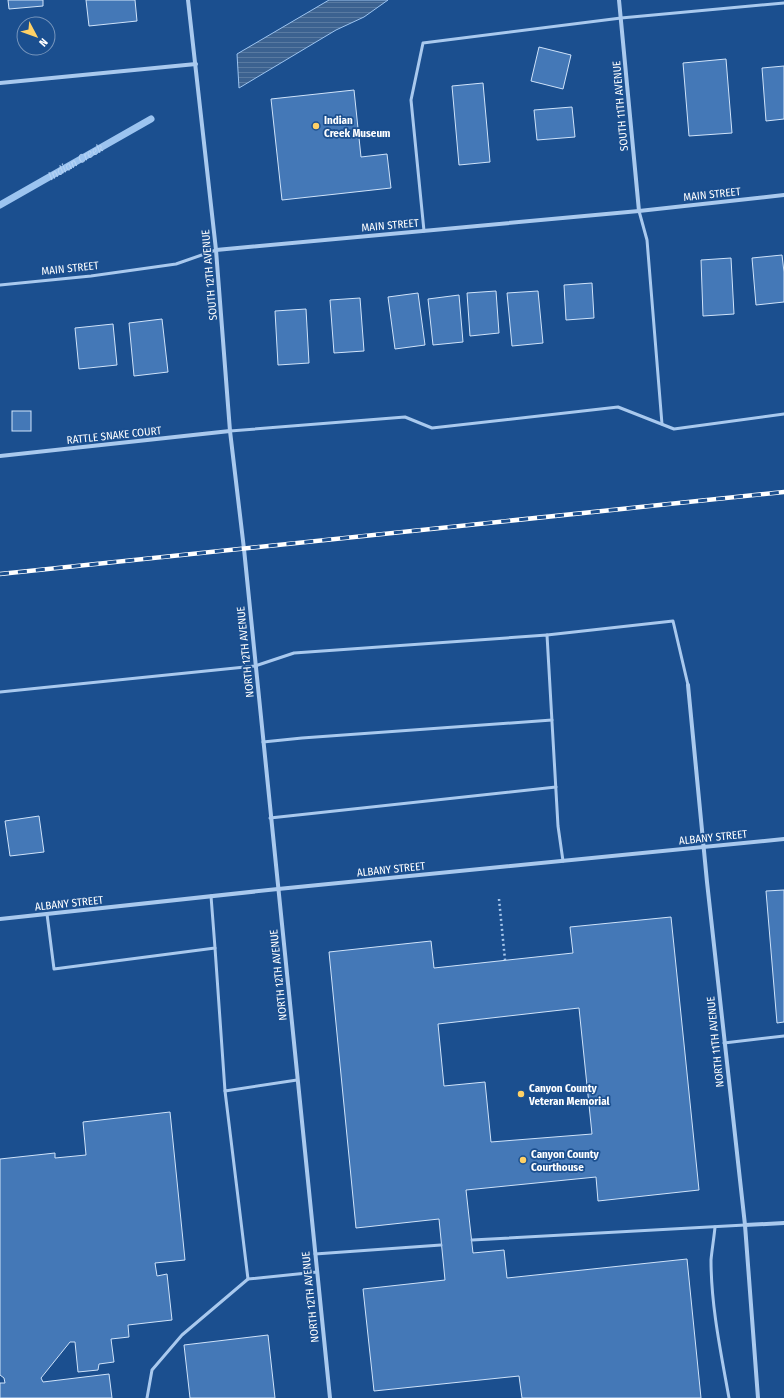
<svg xmlns="http://www.w3.org/2000/svg" width="784" height="1398" font-family="'Fira Sans Condensed',sans-serif">
<style>
.water{fill:url(#water-rules);stroke:#9cc4f0}
.lines{fill:none;stroke-linecap:round;stroke-linejoin:round}
.stream{stroke:#9cc4f0;stroke-width:7}
.building{fill:#4478b7;stroke:#cfe3fa;fill-rule:evenodd}
.path{stroke:#a9c9ee;stroke-width:2.5;stroke-dasharray:2 3;stroke-linecap:butt}
.service{stroke:#a9c9ee;stroke-width:3}
.minor{stroke:#a9c9ee;stroke-width:4}
.rail-casing{stroke:#fff;stroke-width:4.5}
.rail{stroke:#1b4f8f;stroke-width:3;stroke-dasharray:9;stroke-linecap:butt}
.poi-dot{fill:#ffd166;stroke:#1b4f8f;stroke-width:1.5}
.labels{text-anchor:middle;stroke-width:3.5;stroke-linejoin:round;paint-order:stroke}
.street-label{font-size:11px;fill:#fff;stroke:#1b4f8f}
.poi-label{font-size:11px;font-weight:bold;fill:#fff;stroke:#1b4f8f;text-anchor:start}
.water-label{font-size:12px;font-style:italic;fill:#b5d3f5;stroke:#1b4f8f}
</style>
<defs>
<pattern id="water-rules" width="6" height="5" patternUnits="userSpaceOnUse"><rect width="6" height="5" fill="#3c6290"/><path d="M0 2.5h6" fill="none" stroke="#597aa1"/></pattern>
</defs>
<rect width="100%" height="100%" fill="#1b4f8f"/>
<path class="water" d="M 329,0 L 388,0 L 364,17 L 336,30 L 239,88 L 237,54 Z"/>
<g class="lines">
<path class="stream" id="s1" d="M 0,205 L 151,119"/>
</g>
<g class="building">
<path d="M 8,0 L 43,0 L 43,6 L 9,9 Z"/>
<path d="M 86,0 L 135,0 L 137,21 L 89,26 Z"/>
<path d="M 539,47 L 571,55 L 563,89 L 531,81 Z"/>
<path d="M 726,59 L 732,133 L 689,136 L 683,63 Z"/>
<path d="M 784,66 L 784,119 L 766,121 L 762,68 Z"/>
<path d="M 483,83 L 490,162 L 459,165 L 452,86 Z"/>
<path d="M 354,90 L 361,157 L 387,154 L 391,188 L 282,200 L 271,99 Z"/>
<path d="M 572,107 L 575,137 L 537,140 L 534,110 Z"/>
<path d="M 782,255 L 784,272 L 784,302 L 756,305 L 752,258 Z"/>
<path d="M 731,258 L 734,314 L 703,316 L 701,260 Z"/>
<path d="M 592,283 L 594,318 L 566,320 L 564,285 Z"/>
<path d="M 496,291 L 499,333 L 470,336 L 467,293 Z"/>
<path d="M 538,291 L 543,343 L 512,346 L 507,293 Z"/>
<path d="M 418,293 L 425,345 L 395,349 L 388,297 Z"/>
<path d="M 459,295 L 463,342 L 433,345 L 428,299 Z"/>
<path d="M 360,298 L 364,351 L 334,353 L 330,300 Z"/>
<path d="M 306,309 L 309,363 L 278,365 L 275,311 Z"/>
<path d="M 162,319 L 168,372 L 134,376 L 129,323 Z"/>
<path d="M 113,324 L 117,365 L 79,369 L 75,328 Z"/>
<rect x="12" y="411" width="19" height="20"/>
<path d="M 39,816 L 44,852 L 10,856 L 5,821 Z"/>
<path d="M 784,890 L 784,1022 L 777,1023 L 766,891 Z"/>
<path d="M 671,917 L 699,1190 L 598,1201 L 596,1177 L 466,1190 L 473,1253 L 504,1250 L 507,1278 L 687,1259 L 701,1398 L 522,1398 L 519,1376 L 374,1391 L 363,1289 L 445,1280 L 439,1219 L 356,1228 L 329,952 L 431,941 L 434,968 L 573,953 L 570,927 ZM 579,1008 L 592,1134 L 491,1142 L 485,1082 L 444,1086 L 438,1024 Z"/>
<path d="M 170,1112 L 185,1260 L 155,1263 L 157,1276 L 167,1274 L 172,1320 L 128,1325 L 129,1337 L 111,1339 L 114,1362 L 99,1364 L 98,1370 L 78,1372 L 75,1342 L 70,1342 L 41,1378 L 43,1382 L 109,1374 L 112,1398 L 0,1398 L 0,1383 L 5,1383 L 4,1378 L 0,1375 L 0,1159 L 55,1153 L 55,1158 L 86,1155 L 83,1122 Z"/>
<path d="M 268,1335 L 275,1398 L 190,1398 L 184,1345 Z"/>
</g>
<g class="lines">
<path class="path" d="M 499,899 L 505,960"/>
<g class="service">
<path d="M 639,211 L 647,240 L 662,424"/>
<path d="M 424,231 L 411,100 L 423,43 L 621,18 L 784,3"/>
<path d="M 0,285 L 91,276 L 176,264 L 216,250"/>
<path d="M 230,431 L 405,417 L 432,428 L 618,407 L 674,429 L 784,414"/>
<path d="M 547,635 L 673,621 L 688,685"/>
<path d="M 0,692 L 255,666 L 294,653 L 547,635 L 558,826 L 563,861"/>
<path d="M 263,742 L 302,738 L 552,720"/>
<path d="M 270,818 L 556,787"/>
<path d="M 47,914 L 54,969 L 215,948 L 211,896"/>
<path d="M 215,948 L 225,1091 L 297,1080"/>
<path d="M 724,1043 L 784,1036"/>
<path d="M 225,1091 L 248,1279 L 317,1272"/>
<path d="M 715,1227 C 714,1238 712,1249 711,1260 C 711,1306 721,1353 729,1398"/>
<path d="M 472,1240 L 745,1225"/>
<path d="M 315,1254 L 441,1245"/>
<path d="M 147,1398 L 152,1370 L 182,1335 L 248,1279"/>
</g>
<g class="minor">
<path d="M 188,0 L 216,250 L 230,431 L 244,549 L 330,1398"/>
<path d="M 619,0 L 639,211"/>
<path d="M 0,83 L 196,64"/>
<path d="M 216,250 L 639,211 L 784,195"/>
<path d="M 0,456 L 230,431"/>
<path d="M 688,685 L 707,882 L 745,1225 L 758,1398"/>
<path d="M 0,919 L 278,889 L 784,839"/>
<path d="M 745,1225 L 784,1223"/>
</g>
<defs>
<path id="rail" d="M 0,574 L 784,492"/>
</defs>
<use href="#rail" class="rail-casing"/>
<use href="#rail" class="rail"/>
</g>
<g class="poi-dot">
<circle cx="316" cy="126" r="4"/>
<circle cx="521" cy="1094" r="4"/>
<circle cx="523" cy="1160" r="4"/>
</g>
<g class="labels">
<g class="street-label">
<text transform="translate(620 106) rotate(-95)" y="4">SOUTH 11TH AVENUE</text>
<text transform="translate(712 194) rotate(-6)" y="4">MAIN STREET</text>
<text transform="translate(390 225) rotate(-5)" y="4">MAIN STREET</text>
<text transform="translate(70 268) rotate(-6)" y="4">MAIN STREET</text>
<text transform="translate(209 275) rotate(-95)" y="4">SOUTH 12TH AVENUE</text>
<text transform="translate(114 435) rotate(-6)" y="4">RATTLE SNAKE COURT</text>
<text transform="translate(245 652) rotate(-96)" y="4">NORTH 12TH AVENUE</text>
<text transform="translate(713 837) rotate(-6)" y="4">ALBANY STREET</text>
<text transform="translate(391 869) rotate(-6)" y="4">ALBANY STREET</text>
<text transform="translate(69 903) rotate(-6)" y="4">ALBANY STREET</text>
<text transform="translate(278 975) rotate(-96)" y="4">NORTH 12TH AVENUE</text>
<text transform="translate(715 1042) rotate(-96)" y="4">NORTH 11TH AVENUE</text>
<text transform="translate(310 1297) rotate(-96)" y="4">NORTH 12TH AVENUE</text>
</g>
<g class="poi-label">
<text x="324" y="124">Indian<tspan x="324" dy="13">Creek Museum</tspan></text>
<text x="529" y="1092">Canyon County<tspan x="529" dy="13">Veteran Memorial</tspan></text>
<text x="531" y="1158">Canyon County<tspan x="531" dy="13">Courthouse</tspan></text>
</g>
<g class="water-label">
<text dy="4" stroke="none"><textPath href="#s1" startOffset="87">Indian Creek</textPath></text>
</g>
</g>
<g transform="translate(36 36) rotate(131)"><circle r="19" fill="#1b4f8f" stroke="#7695bc"/>
<path d="M0-3L7 15L0 10L-7 15Z" fill="#ffd166"/>
<text y="-6" font-size="11" font-weight="bold" text-anchor="middle" fill="#ffffff">N</text>
</g>
</svg>
